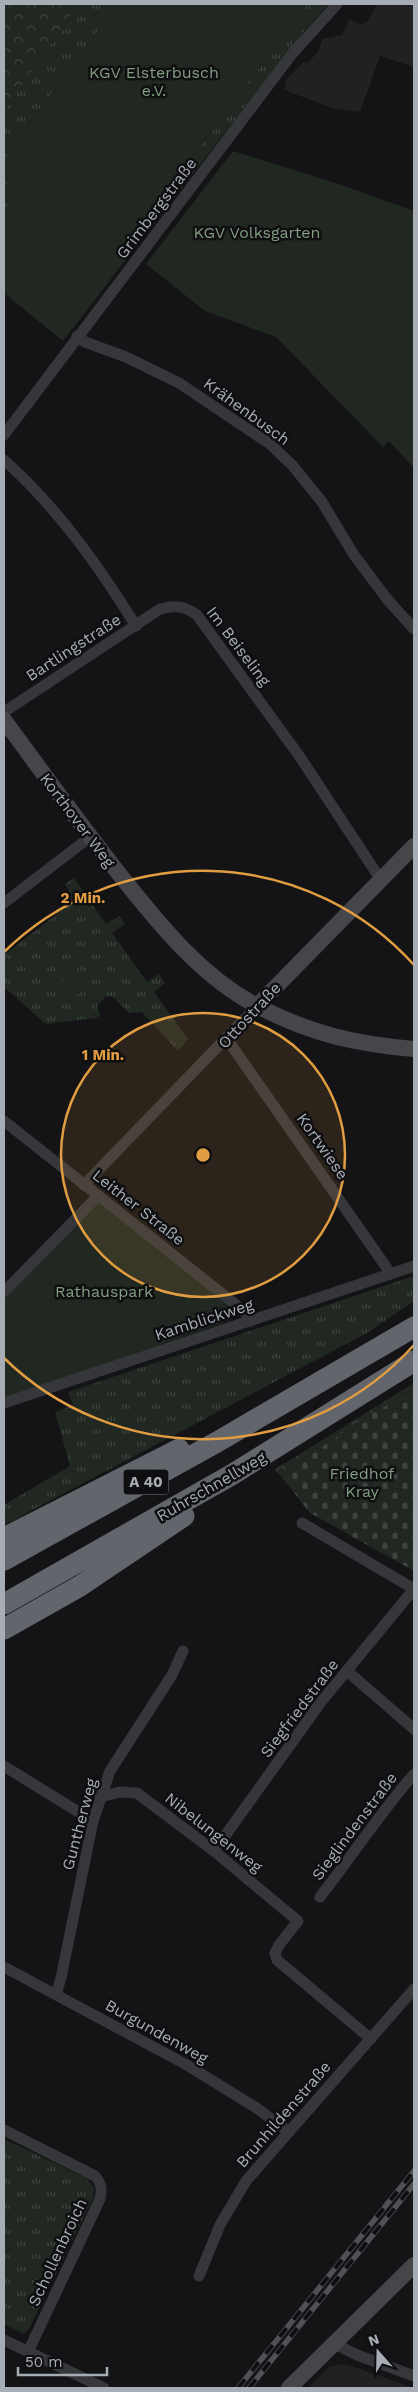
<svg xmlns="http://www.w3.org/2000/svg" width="418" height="2392" font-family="'Work Sans',sans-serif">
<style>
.built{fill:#202123}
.grass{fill:url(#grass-tufts)}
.forest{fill:url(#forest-crowns)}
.cemetery{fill:url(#cemetery-stones)}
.green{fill:#212821}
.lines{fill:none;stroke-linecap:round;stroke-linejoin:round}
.street{stroke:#36373b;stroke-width:11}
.secondary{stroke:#44464a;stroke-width:16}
.highway{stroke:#62656b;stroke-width:21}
.rail-casing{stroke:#4f5155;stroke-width:5.5}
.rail{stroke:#0f0f11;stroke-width:4;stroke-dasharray:11;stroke-linecap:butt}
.ring{fill:none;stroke:#e19d41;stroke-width:2.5}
.labels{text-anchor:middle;stroke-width:5;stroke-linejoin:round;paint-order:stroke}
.shield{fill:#0f0f11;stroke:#797e84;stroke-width:1}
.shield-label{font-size:15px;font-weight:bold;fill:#a7adb5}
.park-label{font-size:16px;fill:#819e80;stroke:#0f0f11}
.street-label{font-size:16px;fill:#a7adb5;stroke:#0f0f11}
.centre{fill:#e19d41;stroke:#0f0f11;stroke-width:2.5}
.ring-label{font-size:15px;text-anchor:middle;font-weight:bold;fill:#e19d41;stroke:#0f0f11;stroke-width:5;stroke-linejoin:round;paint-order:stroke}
</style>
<defs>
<pattern id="grass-tufts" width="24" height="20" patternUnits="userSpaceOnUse" patternTransform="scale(1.25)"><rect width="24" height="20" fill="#212821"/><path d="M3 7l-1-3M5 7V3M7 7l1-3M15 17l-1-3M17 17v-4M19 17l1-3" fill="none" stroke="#3e443f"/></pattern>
<pattern id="forest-crowns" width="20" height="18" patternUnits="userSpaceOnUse" patternTransform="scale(1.25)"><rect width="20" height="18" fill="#212821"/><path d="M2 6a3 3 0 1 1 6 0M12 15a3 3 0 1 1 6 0" fill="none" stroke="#3e443f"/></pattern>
<pattern id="cemetery-stones" width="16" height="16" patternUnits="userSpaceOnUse" patternTransform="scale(1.25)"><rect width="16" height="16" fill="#212821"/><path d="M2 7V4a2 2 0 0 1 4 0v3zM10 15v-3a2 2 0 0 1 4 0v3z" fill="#3e443f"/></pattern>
</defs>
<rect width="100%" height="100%" fill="#141416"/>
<g class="built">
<path d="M 377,4 L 414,4 L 414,67 L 380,56 L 360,112 L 335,109 L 284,90 L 286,80 L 304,62 L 307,64 L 319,50 L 322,39 L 342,35 L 350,19 L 361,25 L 368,21 Z"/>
<path d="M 341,2364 L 355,2367 L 414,2388 L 308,2388 L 329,2367 Z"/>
</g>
<g class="grass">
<path d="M 79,4 L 117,4 L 4,160 L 4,111 Z"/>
<path d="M 307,4 L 328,4 L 306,29 L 131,253 L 126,251 L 161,198 Z"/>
<path d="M 4,180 L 20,190 L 4,210 Z"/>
<path d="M 74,878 L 106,924 L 120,916 L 125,924 L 112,933 L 147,982 L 159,974 L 165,983 L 154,992 L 188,1039 L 178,1051 L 142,1012 L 129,1013 L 112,996 L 105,997 L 97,1006 L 100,1015 L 96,1018 L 46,1024 L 4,987 L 4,955 L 57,914 L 55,911 L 67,903 L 61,896 L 69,890 L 65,884 Z"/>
<path d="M 414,1276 L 414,1301 L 367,1333 L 4,1525 L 4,1505 L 70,1466 L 55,1412 L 73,1405 L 68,1392 Z"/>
<path d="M 4,2139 L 88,2179 L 94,2188 L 93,2198 L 29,2329 L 23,2334 L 4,2324 Z"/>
</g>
<g class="forest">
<path d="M 4,4 L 79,4 L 4,111 Z"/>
<path d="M 414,1383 L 414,1396 L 380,1408 L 280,1475 L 274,1470 Z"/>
</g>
<path class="cemetery" d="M 414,1396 L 414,1571 L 310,1513 L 280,1475 L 380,1408 Z"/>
<g class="green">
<path d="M 117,4 L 307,4 L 161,198 L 126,250 L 131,253 L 63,341 L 4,293 L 4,210 L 20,190 L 4,180 L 4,160 Z"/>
<path d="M 233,151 L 339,184 L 414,211 L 414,468 L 389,441 L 383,447 L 276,337 L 205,311 L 146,264 Z"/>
<path d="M 74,970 L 87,986 L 72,999 L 60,984 L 66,978 L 67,974 Z"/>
<path d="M 100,1200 L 232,1306 L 235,1314 L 231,1320 L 4,1399 L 4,1296 Z"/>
</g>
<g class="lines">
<g class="street">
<path d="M 77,336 L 85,342 L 126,357 L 179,383 L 270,444 L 293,466 L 322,502 L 354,555 L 387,599 L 414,629"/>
<path d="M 4,435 L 292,54 L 337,4"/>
<path d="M 4,460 C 57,507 98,565 136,626"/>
<path d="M 4,712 L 160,609 C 175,605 185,606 197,615 L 300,757 L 381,880"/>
<path d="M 4,903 L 90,837"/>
<path d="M 227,1039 L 391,1274"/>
<path d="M 4,1121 L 244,1311 L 251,1321"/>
<path d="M 84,1185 L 257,1006"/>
<path d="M 4,1292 L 98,1196"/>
<path d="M 4,1403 L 414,1266"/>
<path d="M 347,1671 L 414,1729"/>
<path d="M 4,1766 L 93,1821"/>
<path d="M 100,1797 L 120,1792 L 137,1793 L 214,1851 L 298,1921 L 279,1945 L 275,1953 L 277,1960 L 371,2039"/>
<path d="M 214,1851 L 321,1702 L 414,1589 L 302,1523"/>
<path d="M 320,1897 C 352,1856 380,1813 414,1774"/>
<path d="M 4,1967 L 187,2065 L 255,2107 L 289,2132"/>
<path d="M 56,1994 L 61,1978 L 93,1821 L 110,1771 L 172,1675 L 183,1651"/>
<path d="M 4,2130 L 95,2176 C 102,2184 102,2190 100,2199 L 28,2352"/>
<path d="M 199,2276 L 220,2225 L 246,2181 L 414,1989"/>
<path d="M 4,2340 L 104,2388"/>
<path d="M 335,2344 L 357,2355 L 414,2376"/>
</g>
<g class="secondary">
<path d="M 4,720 C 42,772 80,824 120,875 C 159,924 201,977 259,1007 C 312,1034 355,1044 414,1049"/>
<path d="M 257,1006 L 414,846"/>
<path d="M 289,2388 L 414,2265"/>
</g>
<g class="highway">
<path d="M 4,1538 L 179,1449"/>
<path d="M 4,1560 L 217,1442 L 414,1327"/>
<path d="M 4,1604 L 233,1474 L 414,1361"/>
<path d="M 4,1629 L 80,1586 L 184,1516"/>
</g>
<defs>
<g id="rail">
<path d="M 238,2388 L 414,2171"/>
<path d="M 249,2388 L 414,2184"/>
</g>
</defs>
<use href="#rail" class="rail-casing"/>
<use href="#rail" class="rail"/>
</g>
<circle cx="203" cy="1155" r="142" fill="#e19d41" fill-opacity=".12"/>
<g class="ring">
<circle cx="203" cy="1155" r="142"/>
<path d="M414 1345A284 284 0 0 1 4 1358M4 952A284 284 0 0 1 414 965"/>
</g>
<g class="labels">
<rect class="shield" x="123.5" y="1469.5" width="45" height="25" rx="4"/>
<g class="shield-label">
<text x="146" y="1487">A 40</text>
</g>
<g class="park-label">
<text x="154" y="78">KGV Elsterbusch<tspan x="154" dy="18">e.V.</tspan></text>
<text x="257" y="238">KGV Volksgarten</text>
<text x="104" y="1297">Rathauspark</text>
<text x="362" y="1479">Friedhof<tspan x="362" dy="18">Kray</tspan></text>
</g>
<g class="street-label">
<text transform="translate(156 208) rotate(-53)" y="6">Grimbergstraße</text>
<text transform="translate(247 411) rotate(36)" y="6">Krähenbusch</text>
<text transform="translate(239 646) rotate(53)" y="6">Im Beiseling</text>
<text transform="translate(73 647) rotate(-33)" y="6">Bartlingstraße</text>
<text transform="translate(78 820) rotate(53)" y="6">Korthover Weg</text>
<text transform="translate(249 1015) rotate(-47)" y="6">Ottostraße</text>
<text transform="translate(323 1146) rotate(55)" y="6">Kortwiese</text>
<text transform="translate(139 1207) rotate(38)" y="6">Leither Straße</text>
<text transform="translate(204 1319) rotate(-18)" y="6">Kamblickweg</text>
<text transform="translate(211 1486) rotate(-30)" y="6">Ruhrschnellweg</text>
<text transform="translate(299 1708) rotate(-53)" y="6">Siegfriedstraße</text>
<text transform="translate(79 1824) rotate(-75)" y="6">Guntherweg</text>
<text transform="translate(354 1826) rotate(-53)" y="6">Sieglindenstraße</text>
<text transform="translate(214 1832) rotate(38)" y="6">Nibelungenweg</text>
<text transform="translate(157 2031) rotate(29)" y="6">Burgundenweg</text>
<text transform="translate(283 2114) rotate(-49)" y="6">Brunhildenstraße</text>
<text transform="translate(57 2252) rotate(-65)" y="6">Schollenbroich</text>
</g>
</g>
<circle cx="203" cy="1155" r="8" class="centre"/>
<g class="ring-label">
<text x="83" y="903">2 Min.</text>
<text x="103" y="1060">1 Min.</text>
</g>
<rect width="418" height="2392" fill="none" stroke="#a7adb5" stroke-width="10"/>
<g transform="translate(378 2352) rotate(340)" stroke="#0f0f11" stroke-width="4" paint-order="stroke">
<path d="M0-4L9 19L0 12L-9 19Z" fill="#a7adb5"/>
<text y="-8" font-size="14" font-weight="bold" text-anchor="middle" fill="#a7adb5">N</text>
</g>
<path d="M18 2367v8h89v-8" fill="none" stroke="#a7adb5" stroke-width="2.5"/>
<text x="25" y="2367" font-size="15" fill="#a7adb5" stroke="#0f0f11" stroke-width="4" paint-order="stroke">50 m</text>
</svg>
